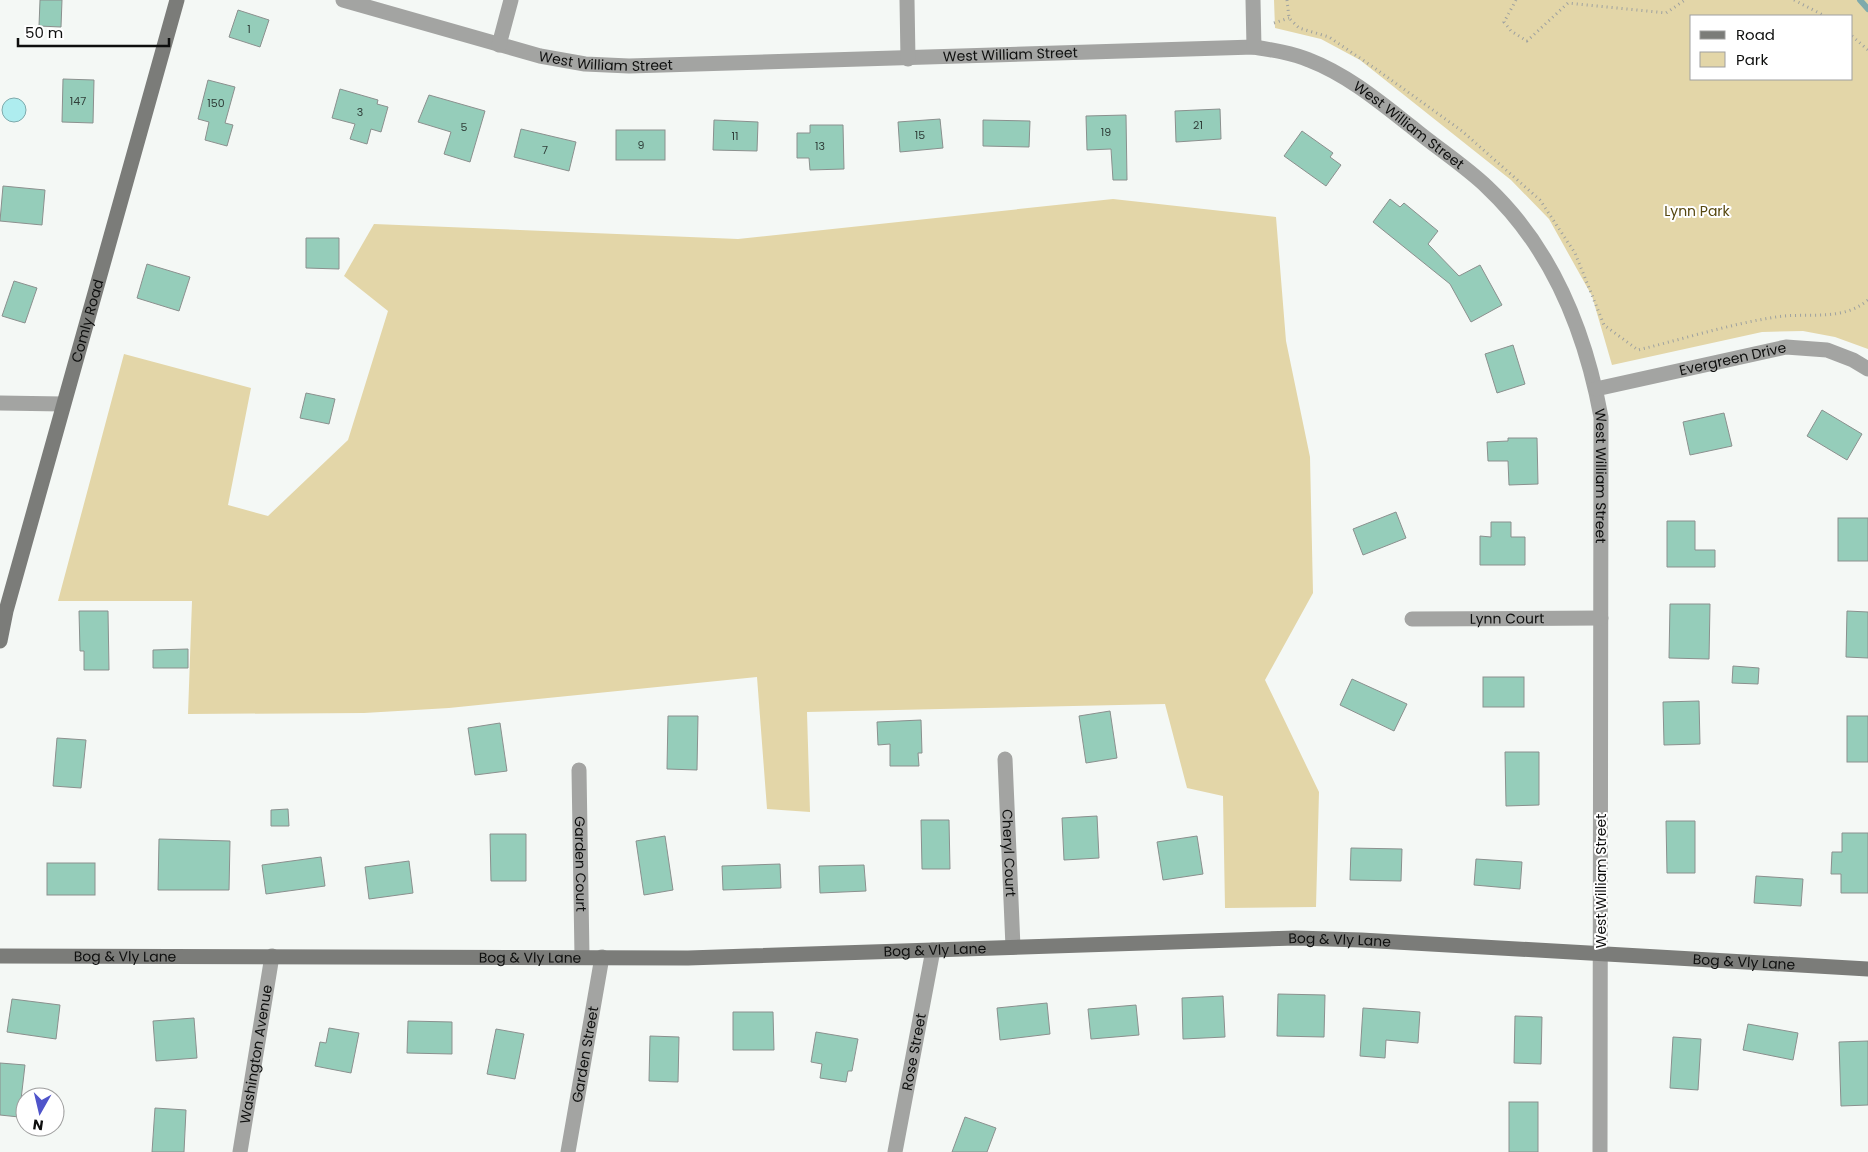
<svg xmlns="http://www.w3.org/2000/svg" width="1868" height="1152" font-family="Poppins,sans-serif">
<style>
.green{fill:#e3d6a8;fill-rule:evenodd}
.water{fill:#aeedef;stroke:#7eaaac}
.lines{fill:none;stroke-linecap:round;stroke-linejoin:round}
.stream{stroke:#7eaaac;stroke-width:6}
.building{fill:#95cdba;stroke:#8b908e}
.path{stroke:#9ea19f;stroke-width:3;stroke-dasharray:1 4;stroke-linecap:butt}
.street{stroke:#a3a4a2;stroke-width:15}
.secondary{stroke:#7b7c79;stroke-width:15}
.labels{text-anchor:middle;stroke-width:4;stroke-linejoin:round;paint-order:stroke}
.number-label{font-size:11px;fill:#303e39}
.street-label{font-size:14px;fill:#0e0f0e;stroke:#fff}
.park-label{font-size:14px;fill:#574810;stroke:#fff}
</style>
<rect width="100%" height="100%" fill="#f4f8f5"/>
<g class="green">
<path d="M 1274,0 L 1868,0 L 1868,349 L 1835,337 L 1803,331 L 1762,332 L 1612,365 L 1592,296 L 1549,219 L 1511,180 L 1360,60 L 1321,39 L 1275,28 ZM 1692,16 L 1852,16 L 1852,79 L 1692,79 Z"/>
<path d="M 1113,199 L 1276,217 L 1286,341 L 1310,457 L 1313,593 L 1265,680 L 1319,792 L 1316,907 L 1225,908 L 1223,796 L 1187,788 L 1165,704 L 807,712 L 810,812 L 767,809 L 757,677 L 449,708 L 364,713 L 188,714 L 192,601 L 58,601 L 124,354 L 251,388 L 228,505 L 268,516 L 348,440 L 388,311 L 344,276 L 374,224 L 738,239 Z"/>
</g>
<circle class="water" cx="14" cy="110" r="12"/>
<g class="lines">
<path class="stream" d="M 1860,0 L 1868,9"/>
</g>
<g class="building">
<path d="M 40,0 L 62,0 L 61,27 L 39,26 Z"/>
<path d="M 238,10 L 269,20 L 260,47 L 229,37 Z"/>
<path d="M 63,79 L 94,80 L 93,123 L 62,122 Z"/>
<path d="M 208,80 L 235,87 L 225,123 L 233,125 L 227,146 L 205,140 L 209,122 L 198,119 Z"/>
<path d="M 340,89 L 378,100 L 377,104 L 388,107 L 381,132 L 371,129 L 367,144 L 350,139 L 355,124 L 332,118 Z"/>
<path d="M 429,95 L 485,111 L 470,162 L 444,154 L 451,132 L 418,122 Z"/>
<path d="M 1220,109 L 1221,139 L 1176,142 L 1175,111 Z"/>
<path d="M 1126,115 L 1127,180 L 1113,180 L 1111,149 L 1087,150 L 1086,116 Z"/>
<path d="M 940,119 L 943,148 L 900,152 L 898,122 Z"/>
<path d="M 714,120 L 758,122 L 757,151 L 713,150 Z"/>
<path d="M 983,120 L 1030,121 L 1029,147 L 983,146 Z"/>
<path d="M 810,125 L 843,125 L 844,169 L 810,170 L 809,158 L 797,158 L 797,133 L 810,133 Z"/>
<path d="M 521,129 L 576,142 L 569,171 L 514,157 Z"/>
<rect x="616" y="130" width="49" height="30"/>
<path d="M 1302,131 L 1333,153 L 1330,157 L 1341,165 L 1326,186 L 1284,156 Z"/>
<path d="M 3,186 L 45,190 L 42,225 L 0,221 Z"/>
<path d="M 1390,199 L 1400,207 L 1404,203 L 1438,231 L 1428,244 L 1459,276 L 1480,265 L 1502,305 L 1471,322 L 1450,284 L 1373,222 Z"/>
<path d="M 306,238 L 339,238 L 339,269 L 306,268 Z"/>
<path d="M 147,264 L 190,277 L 179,311 L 137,298 Z"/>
<path d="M 14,281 L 37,288 L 25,323 L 2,316 Z"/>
<path d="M 1513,345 L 1525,384 L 1497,393 L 1485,354 Z"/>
<path d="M 306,393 L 335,399 L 329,424 L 300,418 Z"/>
<path d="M 1822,410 L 1862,434 L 1847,460 L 1807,436 Z"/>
<path d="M 1724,413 L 1732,446 L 1690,455 L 1683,422 Z"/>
<path d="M 1508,438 L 1537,438 L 1538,484 L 1509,485 L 1508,461 L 1488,461 L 1487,442 L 1508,441 Z"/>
<path d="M 1396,512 L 1406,538 L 1363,555 L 1353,529 Z"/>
<rect x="1838" y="518" width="30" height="43"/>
<path d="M 1667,521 L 1695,521 L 1695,550 L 1715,550 L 1715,567 L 1667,567 Z"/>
<path d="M 1491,522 L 1511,522 L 1511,537 L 1525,537 L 1525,565 L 1480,565 L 1480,536 L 1491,537 Z"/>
<path d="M 1670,604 L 1710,604 L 1709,659 L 1669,658 Z"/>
<path d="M 79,611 L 108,611 L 109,670 L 84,670 L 84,651 L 80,651 Z"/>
<path d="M 1847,611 L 1868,612 L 1868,658 L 1846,657 Z"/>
<path d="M 188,649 L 188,668 L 153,668 L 153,650 Z"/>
<path d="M 1733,666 L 1759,668 L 1758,684 L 1732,683 Z"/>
<rect x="1483" y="677" width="41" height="30"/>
<path d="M 1352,679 L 1407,704 L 1394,731 L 1340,705 Z"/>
<path d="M 1699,701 L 1700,744 L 1664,745 L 1663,702 Z"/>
<path d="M 1110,711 L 1117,758 L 1086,763 L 1079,716 Z"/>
<path d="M 668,716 L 698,716 L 697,770 L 667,769 Z"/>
<rect x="1847" y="716" width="21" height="46"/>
<path d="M 921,720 L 922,753 L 918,753 L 919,766 L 890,766 L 890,744 L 878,745 L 877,722 Z"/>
<path d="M 500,723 L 507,771 L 475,775 L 468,728 Z"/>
<path d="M 57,738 L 86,740 L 81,788 L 53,786 Z"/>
<path d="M 1505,752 L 1539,752 L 1539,805 L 1506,806 Z"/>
<path d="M 288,809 L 289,826 L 271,826 L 271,810 Z"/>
<path d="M 1097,816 L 1099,858 L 1064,860 L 1062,818 Z"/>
<path d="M 921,820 L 949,820 L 950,869 L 922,869 Z"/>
<path d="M 1666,821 L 1695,821 L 1695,873 L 1667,873 Z"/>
<path d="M 1842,833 L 1868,833 L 1868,893 L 1841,893 L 1841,874 L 1831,874 L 1832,852 L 1842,852 Z"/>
<path d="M 490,834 L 526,834 L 526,881 L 491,881 Z"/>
<path d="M 665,836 L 673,890 L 644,895 L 636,841 Z"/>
<path d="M 1197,836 L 1203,874 L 1163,880 L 1157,842 Z"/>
<path d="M 159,839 L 230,841 L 229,890 L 158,890 Z"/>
<path d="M 1351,848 L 1402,849 L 1401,881 L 1350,880 Z"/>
<path d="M 321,857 L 325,886 L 266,894 L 262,865 Z"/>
<path d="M 1476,859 L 1522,862 L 1520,889 L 1474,885 Z"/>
<path d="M 409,861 L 413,893 L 369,899 L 365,867 Z"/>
<rect x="47" y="863" width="48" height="32"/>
<path d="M 780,864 L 781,888 L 723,890 L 722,866 Z"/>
<path d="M 864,865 L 866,891 L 820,893 L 819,866 Z"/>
<path d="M 1756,876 L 1803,879 L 1801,906 L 1754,903 Z"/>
<path d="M 1278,994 L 1325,995 L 1324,1037 L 1277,1036 Z"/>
<path d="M 1223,996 L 1225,1037 L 1183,1039 L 1182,998 Z"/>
<path d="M 12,999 L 60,1005 L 56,1039 L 7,1032 Z"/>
<path d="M 1047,1003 L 1050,1034 L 1000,1040 L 997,1008 Z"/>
<path d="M 1136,1005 L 1139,1035 L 1091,1039 L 1088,1009 Z"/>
<path d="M 1363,1008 L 1420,1012 L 1418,1043 L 1386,1040 L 1385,1058 L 1360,1056 Z"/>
<path d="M 733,1012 L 773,1012 L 774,1050 L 733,1050 Z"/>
<path d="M 1515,1016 L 1542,1017 L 1541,1064 L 1514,1063 Z"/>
<path d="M 194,1018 L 197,1058 L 156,1061 L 153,1021 Z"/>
<path d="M 408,1021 L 452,1022 L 452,1054 L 407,1053 Z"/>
<path d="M 1748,1024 L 1798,1033 L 1793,1060 L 1743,1050 Z"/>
<path d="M 329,1028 L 359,1033 L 351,1073 L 315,1066 L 320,1042 L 326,1043 Z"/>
<path d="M 496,1029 L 524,1034 L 515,1079 L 487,1074 Z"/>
<path d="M 816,1032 L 858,1039 L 852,1071 L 848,1071 L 846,1082 L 820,1078 L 822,1064 L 811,1062 Z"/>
<path d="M 650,1036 L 679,1037 L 678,1082 L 649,1081 Z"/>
<path d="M 1673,1037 L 1701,1039 L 1698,1090 L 1670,1088 Z"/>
<path d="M 1868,1041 L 1868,1105 L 1841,1106 L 1839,1042 Z"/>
<path d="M 0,1063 L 25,1065 L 19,1117 L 0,1115 Z"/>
<rect x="1509" y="1102" width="29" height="50"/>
<path d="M 155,1108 L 186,1110 L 184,1152 L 152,1152 Z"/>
<path d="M 965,1117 L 996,1128 L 987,1152 L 952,1152 Z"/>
</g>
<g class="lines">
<g class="path">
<path d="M 1287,0 L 1289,18 L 1299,28 L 1329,37 L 1376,69 L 1462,131 L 1540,200 L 1575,253 L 1604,325 L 1638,350 C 1683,339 1730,324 1776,317 C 1807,312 1842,322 1868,300"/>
<path d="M 1516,0 L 1504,22 L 1511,31 L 1527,41 L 1568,3 L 1666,13 L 1685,0"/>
<path d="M 1794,0 L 1825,16"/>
<path d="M 1274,23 L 1289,18"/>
<path d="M 1852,36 L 1868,50"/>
</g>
<g class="street">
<path id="s1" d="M 343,0 L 540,56 L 585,64 L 629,66 L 1254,47 C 1273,50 1292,53 1309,60 C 1348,75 1381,103 1413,128 C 1437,148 1465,166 1487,187 C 1552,248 1585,330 1601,417 L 1600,1152"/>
<path d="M 907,0 L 908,59"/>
<path d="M 1253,0 L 1254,47"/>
<path d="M 499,45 L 511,0"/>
<path id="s2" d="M 1596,389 L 1786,347 L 1827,350 L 1853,360 L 1868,369"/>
<path d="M 0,403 L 63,404"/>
<path id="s3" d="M 1412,619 L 1601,618"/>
<path id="s4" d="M 1005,759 L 1013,947"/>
<path id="s5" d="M 579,770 L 582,957"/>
<path id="s6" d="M 240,1152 L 272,956"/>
<path id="s7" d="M 568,1152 L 602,957"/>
<path id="s8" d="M 895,1152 L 933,950"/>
</g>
<g class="secondary">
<path id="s9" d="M 0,641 L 6,611 L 177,0"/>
<path id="s10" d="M 0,956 L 688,958 L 1296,938 L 1361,940 L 1868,969"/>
</g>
</g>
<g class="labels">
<g class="number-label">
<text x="249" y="33">1</text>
<text x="78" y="105">147</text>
<text x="216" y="107">150</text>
<text x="360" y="116">3</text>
<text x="1198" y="129">21</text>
<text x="464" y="131">5</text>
<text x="1106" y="136">19</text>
<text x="920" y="139">15</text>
<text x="735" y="140">11</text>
<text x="641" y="149">9</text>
<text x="820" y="150">13</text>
<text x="545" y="154">7</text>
</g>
<g class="street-label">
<text dy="5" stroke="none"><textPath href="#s1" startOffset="676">West William Street</textPath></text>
<text dy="5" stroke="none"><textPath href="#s1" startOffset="271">West William Street</textPath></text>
<text dy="5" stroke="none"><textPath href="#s1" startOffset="1096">West William Street</textPath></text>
<text dy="5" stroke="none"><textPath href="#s9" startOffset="332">Comly Road</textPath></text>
<text dy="5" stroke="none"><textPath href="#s2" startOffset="140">Evergreen Drive</textPath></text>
<text dy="5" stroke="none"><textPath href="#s1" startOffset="1516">West William Street</textPath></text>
<text dy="5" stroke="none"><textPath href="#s3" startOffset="95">Lynn Court</textPath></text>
<text dy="5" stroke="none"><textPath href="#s4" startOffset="94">Cheryl Court</textPath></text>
<text dy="5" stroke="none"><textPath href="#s5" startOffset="94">Garden Court</textPath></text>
<text transform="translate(1601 881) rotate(-90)" y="5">West William Street</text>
<text dy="5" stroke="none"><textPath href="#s10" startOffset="1340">Bog &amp; Vly Lane</textPath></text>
<text dy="5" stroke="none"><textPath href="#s10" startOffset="935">Bog &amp; Vly Lane</textPath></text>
<text dy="5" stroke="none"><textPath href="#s10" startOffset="125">Bog &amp; Vly Lane</textPath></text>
<text dy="5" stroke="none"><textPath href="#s10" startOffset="530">Bog &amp; Vly Lane</textPath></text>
<text dy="5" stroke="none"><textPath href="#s10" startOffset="1745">Bog &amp; Vly Lane</textPath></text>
<text dy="5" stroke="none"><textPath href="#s8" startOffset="102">Rose Street</textPath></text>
<text dy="5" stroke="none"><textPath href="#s6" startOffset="99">Washington Avenue</textPath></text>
<text dy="5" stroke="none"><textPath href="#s7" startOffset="99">Garden Street</textPath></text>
</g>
<g class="park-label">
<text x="1697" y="216">Lynn Park</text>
</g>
</g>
<rect x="1690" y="15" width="162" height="65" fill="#ffffff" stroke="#9f9f9f"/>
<rect x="1700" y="31" width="25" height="8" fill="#7b7c79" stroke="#9f9f9f"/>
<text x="1736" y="40" font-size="15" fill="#0e0f0e">Road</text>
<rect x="1700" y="52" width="25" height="15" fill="#e3d6a8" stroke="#9f9f9f"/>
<text x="1736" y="65" font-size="15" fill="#0e0f0e">Park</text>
<g transform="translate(40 1112) rotate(188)"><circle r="24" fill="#ffffff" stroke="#9f9f9f"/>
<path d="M0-4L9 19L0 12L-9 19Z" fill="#4f54ca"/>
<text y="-8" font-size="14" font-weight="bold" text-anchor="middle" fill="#0e0f0e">N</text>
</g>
<path d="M18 38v8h151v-8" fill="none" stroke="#0e0f0e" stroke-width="2.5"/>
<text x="25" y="38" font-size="15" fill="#0e0f0e" stroke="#ffffff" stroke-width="4" paint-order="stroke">50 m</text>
</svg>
